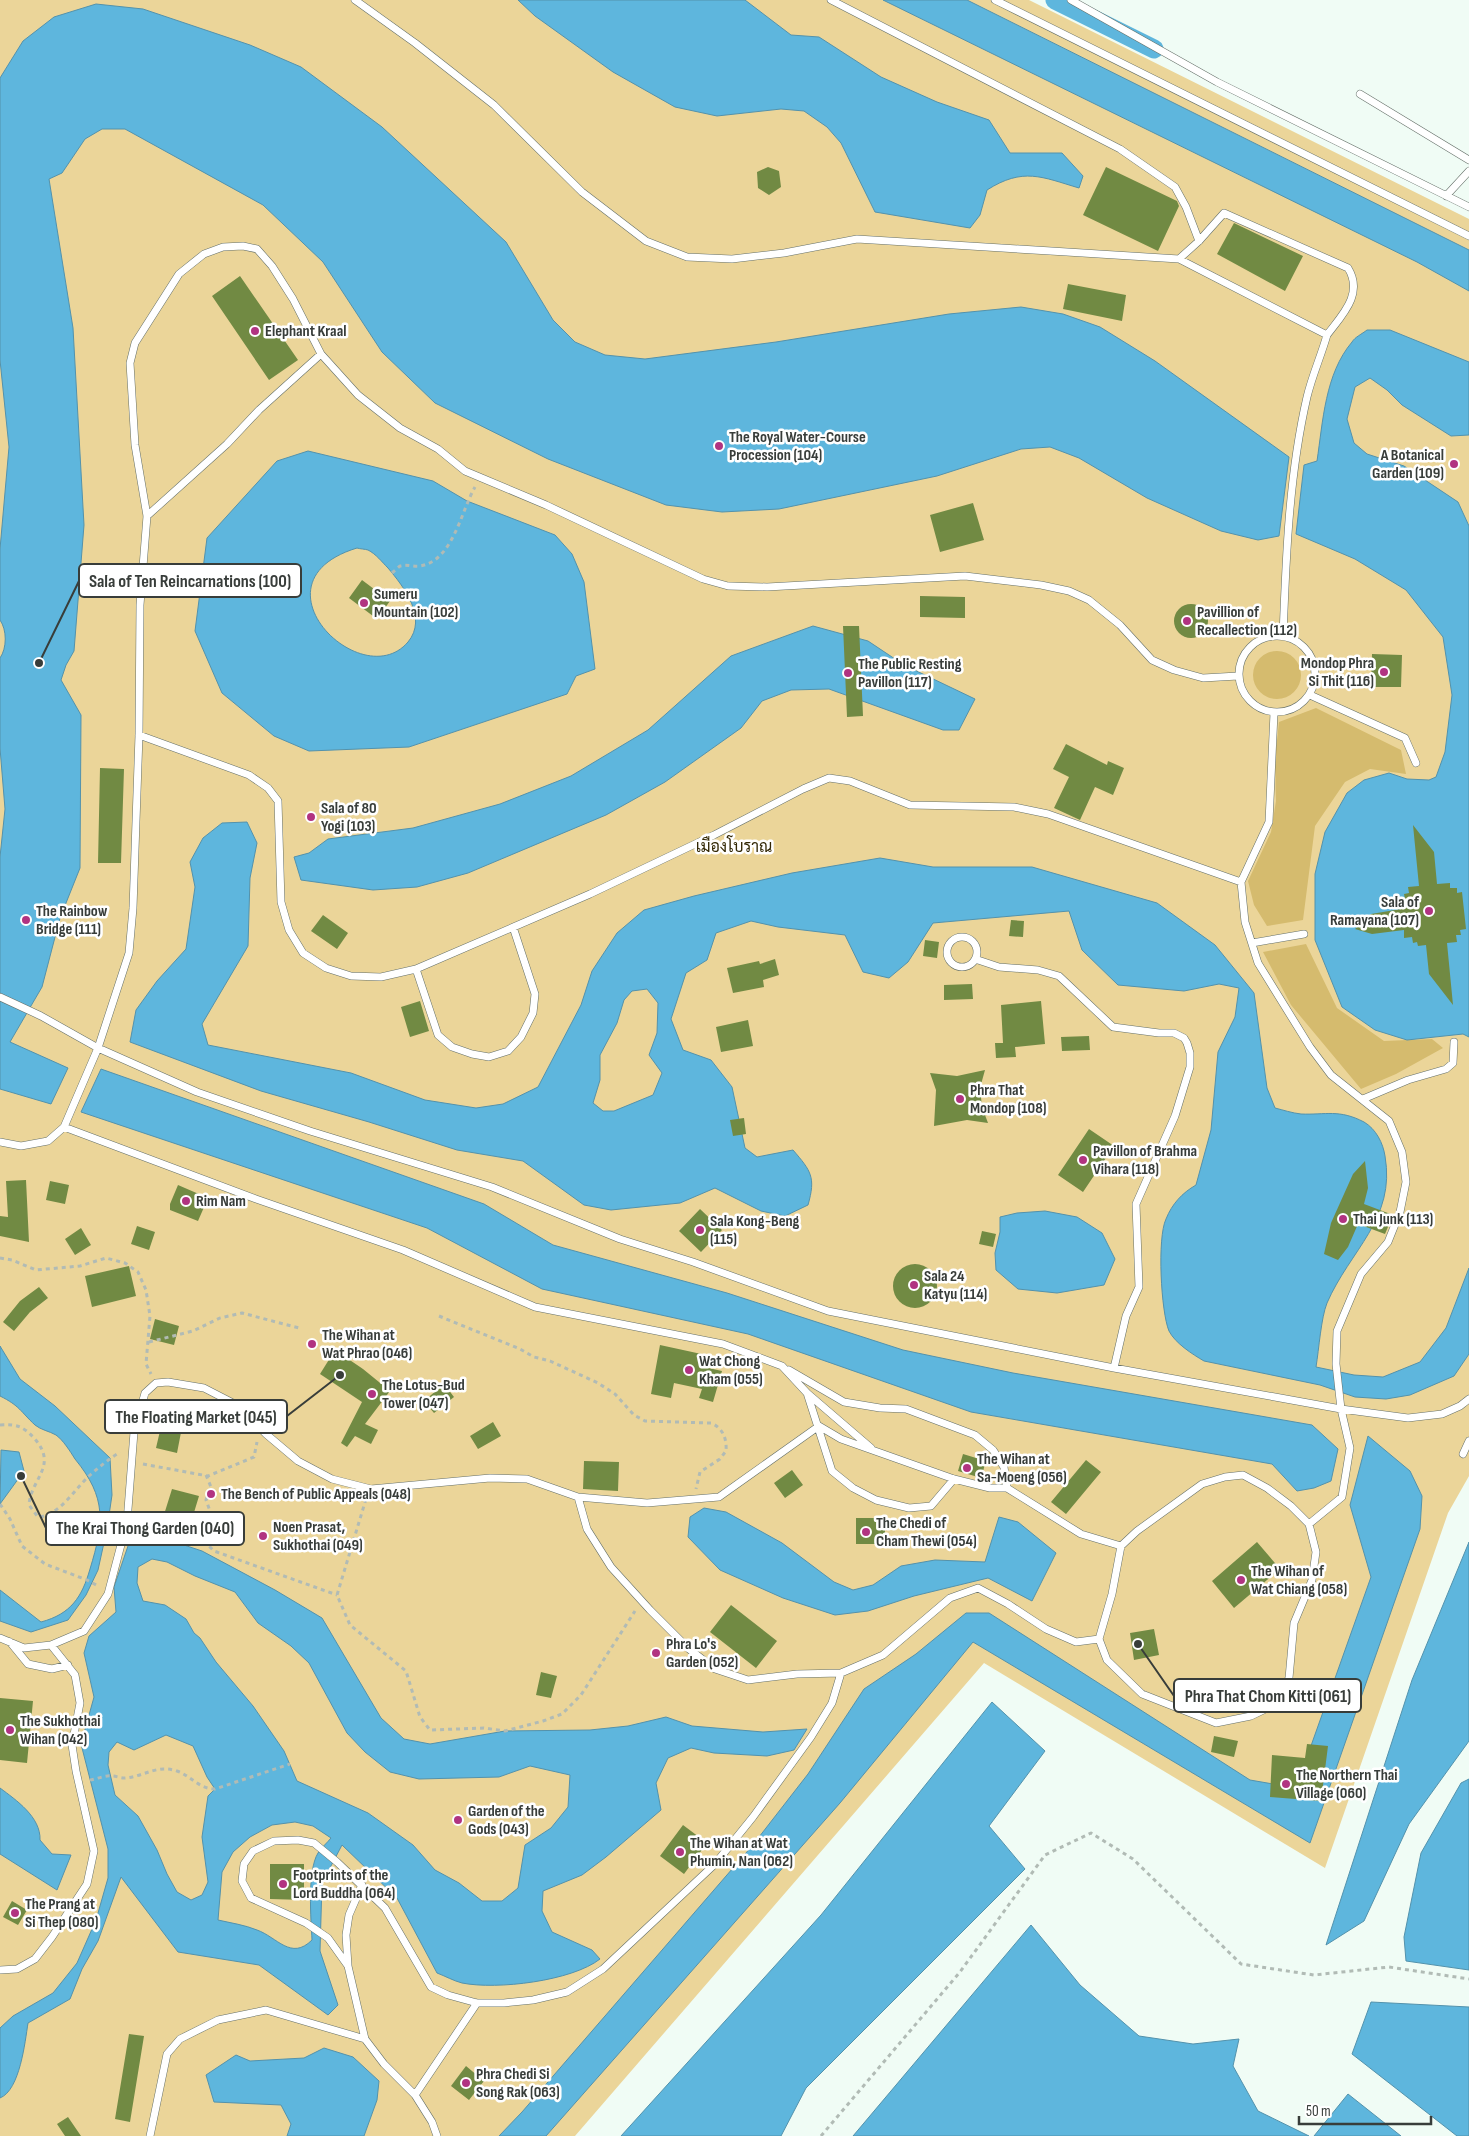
<svg xmlns="http://www.w3.org/2000/svg" width="1469" height="2136" viewBox="0 0 1469 2136" font-family="'Sofia Sans Condensed',Sarabun,sans-serif">
<style>
.green{fill:#ebd599}
.forest{fill:#d5bb6e}
.water{fill:#5eb6dd;stroke:#5392ac;fill-rule:evenodd}
.lines{fill:none;stroke-linecap:round;stroke-linejoin:round}
.canal{stroke:#5eb6dd;stroke-width:19}
.building{fill:#718a43}
.lane-casing{stroke:#657069;stroke-width:8}
.path{stroke:#b1bbb5;stroke-width:3;stroke-dasharray:4 4;stroke-linecap:butt}
.lane{stroke:#fff;stroke-width:7}
.poi-dot{fill:#b13381;stroke:#fff;stroke-width:2}
.labels{text-anchor:middle;dominant-baseline:central;stroke-width:5;stroke-linejoin:round;paint-order:stroke}
.poi-label{font-size:16px;font-weight:bold;fill:#383d3a;stroke:#fff;text-anchor:start}
.park-label{font-size:16px;fill:#332805;stroke:#fff}
.leader{fill:none;stroke:#383d3a;stroke-width:2}
.callout-dot{fill:#383d3a;stroke:#fff;stroke-width:2}
.callout{fill:#fff;stroke:#383d3a;stroke-width:2}
.callout-label{font-size:18px;text-anchor:middle;font-weight:bold;fill:#383d3a}
</style>
<rect width="100%" height="100%" fill="#f0fcf5"/>
<!-- green -->
<path class="green" d="M0,0h1029l440,219v1257l-21,37 -123,355 -341,-205 -409,473h-575z"/>
<!-- forest -->
<path class="forest" d="M1253 675a24 24 0 1 1 48 0a24 24 0 1 1-48 0Z
M1316,708l85,42 5,24 -36,-5 -25,13 -30,44 -12,94 -36,6 -13,-21 -6,-24 23,-49 5,-31 -1,-42 4,-37z
M1306,944l31,64 47,33 48,-2 11,9 -47,26 -35,15 -70,-84 -28,-53z"/>
<!-- water -->
<path class="water" d="M518,0h227l46,35 28,2 62,40 56,25 52,18 21,33h52l21,23 -4,12c-37,-11 -56,-21 -92,2l-7,25 -10,13 -95,-16 -34,-69 -14,-16 -23,-16 -23,-2 -64,7 -42,-9 -62,-35 -78,-56z
M883,0h84l502,250v41l-52,-29z
M96,4l47,5 107,36 51,22 81,60 124,115 47,78 22,22 30,13 40,4 131,-17 173,-28 72,-7 42,7 37,13 55,34 134,96 -10,79 -21,4 -37,-9 -74,-33 -68,-40 -29,-11 -29,2 -84,27 -158,33 -57,3 -56,-7 -118,-46 -113,-56 -53,-51 -59,-90 -60,-57 -138,-76h-23l-17,10 -23,34 -13,6 24,149 11,197 -10,126 -8,14 -5,15 20,35 -1,153 -20,50 -18,69 -32,55 58,26 -17,36 -51,-15v-232l5,-48 -5,-61v-90c7,-10 7,-28 0,-38v-71l9,-102 -9,-87v-282l23,-37 31,-24z
M1367,330h23l79,32v73l-18,1 -49,-31 -15,-15 -17,-12 -15,9 -8,32 7,24 13,11 37,12 54,36 11,24v511l-6,-3 -56,6 -32,-10 -33,-23 -27,-67v-66l10,-42 22,-39 17,-13 25,-7 18,6 22,1 7,-3 9,-25 7,-57 -9,-58 -37,-47 -51,-31 -59,-25 8,-69 13,-4c6,-40 8,-87 35,-119 3,-5 10,-8 15,-12z
M308,451l125,30 34,20 88,34 17,19 12,28 11,87 -19,7 -9,18 -158,53 -100,4 -35,-15 -52,-43 -27,-62 12,-93 70,-77zM357,548c3,1 8,1 11,2 8,4 14,12 20,18 16,19 40,50 20,74 -46,54 -162,-60 -51,-94z
M813,626l55,15 36,24 71,34 -16,31h-16l-114,-41 -38,1 -29,11 -21,27 -76,54 -59,33 -138,58 -51,14 -44,3 -72,-10 -7,-23 15,-4 19,-14 85,-11 87,-24 71,-28 77,-46 83,-74z
M247,822l10,21 -7,35 -2,68 -46,78 6,21 143,28 74,27 51,8 27,-4 35,-17 43,-82 11,-34 25,-38 27,-23 50,-14 98,-23 88,-15 53,9h99l125,36 58,42 39,48 13,95 8,20c8,2 17,5 26,6 25,1 38,-5 63,8 12,7 19,21 21,34 11,63 -35,94 -58,147 -6,15 -8,46 -11,64l38,8 29,2 37,-15 26,-34 23,-60v86l-15,22 -44,19 -24,4 -31,-2 -35,-12 -116,-24c-12,-7 -29,-18 -35,-30 -8,-19 -12,-93 -3,-112 6,-15 16,-26 30,-34l15,-55 7,-78 17,-35 4,-29 -20,-4 -35,7 -66,-6 -36,-35 -13,-39 -136,12 -25,39 -19,16 -26,-6 -18,-37 -67,-8 -27,-6 -35,12 -9,27 -21,13 -15,46 12,31 28,10 21,27 13,61 12,9 36,-7c18,21 23,27 15,55l-23,11 -24,-5 -46,-23 -35,15 -69,7 -27,-5 -61,-44 -66,-11 -88,-28 -108,-31 -131,-49 6,-32 21,-29 29,-32 9,-62 -5,-25 13,-24 19,-15zM647,989l11,14 -1,30 -8,22 13,18 -9,22 -39,16h-11l-10,-8 7,-23v-25l17,-32 7,-23 8,-9z
M101,1069l383,135 69,41 174,48 176,57 110,23 299,52 26,24 -7,32 -17,7 -17,3 -25,-27 -301,-52 -223,-78 -206,-45 -115,-61 -346,-116z
M1045,1211l32,6 25,16 13,26 -11,26 -47,8 -39,-4 -22,-19 -1,-17 5,-21v-15l17,-4z
M0,1346l20,33 35,27 55,52 2,37 -5,34 -9,41 -12,25 -18,25 -37,12 -31,-11v-31l41,32c30,-8 41,-25 49,-53 14,-46 17,-71 -15,-110 -5,-8 -12,-19 -19,-24 -7,-4 -15,-5 -21,-10 -15,-14 -15,-19 -35,-29z
M1368,1436l42,35 12,25 -2,33 -110,314 -337,-201 -133,161 -294,333h-47l23,-24 230,-266 56,-72 56,-85 52,-35 50,-41h23l261,167 46,8 75,-211 -21,-72z
M1,1450l18,2 5,19 -24,33z
M704,1508l22,4 56,31 52,39 19,8 20,-5 28,-19 34,-6 50,2 14,-45 19,5 38,31 -24,48 -44,-23 -74,18 -46,15 -33,4 -52,-17 -63,-28 -32,-33 2,-20z
M148,1533l54,18 73,39 47,28 59,100 23,21 26,5 75,-13 85,-1 38,-4 38,-9 26,9 71,6 44,-3 -13,21 -27,6 -53,-3 -23,-5 -23,10 -12,25 5,27 -55,47 -24,18 -39,16 -1,20 10,21 40,18 8,9c-28,22 -103,31 -138,24 -8,-2 -17,-7 -25,-10l-40,-75 -55,-53 -20,38 -2,68 18,54 -10,10 -69,-50 -81,-13 -57,-75 -23,64 -16,28 -12,30 -42,24c-3,19 -8,67 -28,75v-70l13,-12 40,-23 24,-30 19,-43 12,-42v-29l-27,-105 13,-47 -10,-44 5,-17 27,-24 -2,-25 15,-44zM152,1559l15,3 28,14 40,16 23,31 33,23 18,17 38,70 18,19 25,20 29,7 80,-2 31,-11 40,9 -2,32 -17,21 -26,17 -7,43 -16,13h-20l-23,-18 -24,-13 -22,-25 -45,-32 -71,-32 -13,-30 -31,-45 -37,-44 -16,-24 -6,-5 -8,-14 -21,-14 -22,-4 -6,-18 1,-16zM166,1735l27,11 14,31 8,12 -7,7 -6,41 6,45 -6,13 -11,5 -14,-8 -10,-18 -10,-24 -19,-34 -23,-21 -7,-30 1,-13 8,-10 17,8zM295,1822l18,4 18,12c-4,5 -10,10 -13,15 -11,18 -7,66 -6,87 -21,21 -35,-3 -55,-10 -12,-5 -26,-7 -39,-10l4,-48 11,-20 17,-15 22,-12z
M1469,1542v199l-60,83 -45,97 -38,24 86,-265z
M992,1702l53,49 -56,75 36,43 -219,219 -25,48h-160l200,-221z
M1469,1779v191l-63,-9 -2,-24 17,-84 40,-70z
M0,1788c16,12 41,29 40,52l12,14 19,1 -14,35 -57,-36z
M1031,1925l49,60 59,51 54,8 46,-5 -6,27 25,45 51,25h-456z
M1371,2002l98,5v129h-12l-105,-82z
M324,2048l29,9 26,24 -2,19 -13,36h-77l4,-12 -10,-19 -67,-3 -8,-27 30,-20 14,6 54,-3z
M1348,2094l53,42h-87z"/>
<g class="lines">
<!-- canal -->
<path class="canal" d="M1055,0l99,49"/>
</g>
<!-- building -->
<path class="building" d="M768,167l11,4 2,16 -12,8 -11,-7 -1,-16z
M1106,167l71,34 2,5 -21,45 -75,-36z
M1234,223l69,33 -18,35 -68,-37z
M240,276l58,84 -29,20 -57,-84z
M1068,284l58,11 -4,26 -59,-12z
M973,503l11,37 -44,12 -10,-37z
M362,580l28,21 -13,18 -28,-21z
M920,596l45,1v21l-45,-1z
M1174 621a17 17 0 1 1 34 0a17 17 0 1 1-34 0Z
M843,626h16l4,90 -16,1z
M1372,654l30,1 -1,32h-30z
M1066,744l41,21 1,-4 16,7 -11,27 -18,-8 -15,33 -26,-12 15,-31 -16,-8z
M100,768l24,1 -3,94h-23z
M1413,825l21,27 3,32 13,-1v5h7v5l5,-1 4,37 -6,1 1,5h-5l1,7 -10,1 6,62 -24,-31 -3,-29 -8,1 -1,-4 -4,1 -1,-6 -8,1v-8l-32,4 -17,-5 16,-15 30,-5 -1,-10h5l-1,-5 5,-1 -1,-6 11,-1z
M323,915l25,18 -11,16 -26,-18z
M1011,920l13,1 -1,16 -14,-1z
M925,940l14,2 -2,16 -14,-2z
M775,959l4,16 -16,5 1,7 -31,6 -6,-25 32,-7 1,3z
M972,984l1,15 -29,1v-15z
M420,1001l9,30 -19,6 -9,-30z
M1041,1001l4,43 -30,3 1,10 -20,1 -1,-15h8l-2,-38z
M748,1020l5,26 -32,6 -5,-25z
M1089,1036l1,14 -28,1 -1,-14z
M985,1070l-5,18 2,19 6,16 -21,-3 -33,6 2,-36 -6,-17 27,3z
M744,1118l2,16 -13,2 -3,-16z
M1089,1129l25,17 -31,46 -25,-17z
M1365,1161l3,27 -4,16 29,11 -8,19 -27,-10 -10,23 -10,13 -14,-6 7,-31 22,-49z
M26,1180l3,62 -29,-6v-20l8,1 -2,-36z
M50,1181l19,4 -4,19 -19,-4z
M178,1185l30,13 -10,23 -28,-11v-6z
M700,1209l22,21 -21,22 -22,-21z
M137,1226l18,6 -6,18 -18,-6z
M81,1228l10,17 -16,10 -10,-16z
M982,1231l14,3 -3,13 -14,-3z
M893 1286a22 22 0 1 1 44 0a22 22 0 1 1-44 0Z
M129,1266l7,30 -44,11 -7,-31z
M39,1287l9,11 -18,14 -16,19 -11,-9 17,-21z
M155,1319l24,7 -5,19 -24,-6z
M660,1345l46,10 -2,12 18,4 -9,31 -14,-4 3,-9 -28,-6 -3,15 -20,-4z
M335,1350l28,19 27,22 -25,33 13,6 -7,14 -16,-8 -8,11 -6,-4 21,-41 -42,-28z
M444,1384l10,13 -20,16 -10,-12z
M163,1418l20,4 -6,31 -21,-5z
M493,1422l8,14 -23,13 -8,-13z
M963,1454l23,7 -5,17 -23,-7z
M1086,1460l15,12 -35,42 -15,-12z
M584,1461l35,1 -1,29 -35,-2z
M792,1470l11,15 -18,13 -11,-15z
M172,1489l27,7 -10,33 -27,-8z
M856,1518h29v26h-29z
M1257,1542l23,27 -46,39 -22,-27z
M731,1605l46,36 -21,27 -46,-36z
M1154,1629l5,26 -25,5 -4,-27z
M541,1672l16,4 -6,22 -15,-3z
M0,1698l33,3 -6,62 -27,-3z
M1214,1736l24,5 -4,16 -23,-5z
M1307,1744l21,2 -7,55 -51,-4 2,-42 33,3z
M683,1825l24,18 -23,31 -24,-18z
M270,1864h34v36l-34,-1z
M12,1901l15,9 -9,15 -15,-8z
M129,2034l15,2 -14,86 -15,-3z
M466,2066l18,15 -15,19 -18,-14z
M68,2117l13,19h-16l-8,-12z"/>
<g class="lines">
<!-- lane casing -->
<g class="lane-casing">
<path id="lane" d="M355,0l60,43 79,62 88,87 64,49 41,16 45,2 52,-6 73,-14 322,20 148,76c-6,21 -15,41 -20,62 -18,78 -21,159 -24,239
M831,0l289,149 55,38 11,20 13,34
M995,0l474,236
M1071,0l146,82 252,125
M1360,94l109,66
M1446,196l23,-25
M1179,259l20,-18 25,-28 124,55c16,26 -6,47 -21,67
M147,516l80,-72 32,-34 62,-56
M1239 674a38 38 0 1 1 76 0a38 38 0 1 1-76 0Z
M1310,695l95,43 11,25
M1274,713l-5,109 -28,60 4,40 13,41 52,84 21,28 58,46 13,31 4,30 -6,30 -12,30 -27,32 -24,57 -1,33 5,45 9,39 -8,49 -33,27
M139,735l110,40 19,13 10,13 3,101 8,28 14,23 23,15 25,8 30,1 35,-8 174,-75 124,-59 89,-46 26,-11 21,3 60,24 104,2 34,7 193,68
M947 952a15 15 0 1 1 30 0a15 15 0 1 1-30 0Z
M1252,943l52,-9
M975,959l24,8 39,3 21,6 54,51 46,6h15l10,5 3,5 3,10v14l-15,49 -39,88 3,83 -13,29 -12,52
M416,969l22,66 14,12 20,7 17,3 19,-6 13,-14 12,-24 2,-19 -22,-67
M0,997l41,19 57,32 99,44 113,39 182,56 128,52 73,23 135,49 286,57 227,41 67,9 34,-4 18,-8 9,-7
M1363,1099l45,-19 38,-11 7,-6 1,-21
M64,1127l34,-79 31,-95 4,-45 6,-173 1,-130 7,-89 -12,-71 -5,-82 5,-20 44,-69 25,-20 19,-7 20,-1 14,3 15,17 21,33 28,55 37,41 42,33 38,21 27,22 81,34 157,74 25,7 39,1 198,-11 76,9 28,6 20,9 31,25 32,35 22,10 29,8 35,-2
M0,1142l21,4 27,-5 16,-14 192,72 147,51 132,57 188,37 59,22 25,27 25,78 21,17 23,12 33,8 22,-2 23,-27
M789,1370l55,32 36,6 26,1 69,26 18,15 11,17 3,21
M807,1393l64,55
M819,1426l22,13 113,40 36,9h17l74,46 40,12 16,-15 65,-47 23,-7 18,-2 24,13 24,18 18,18 7,28 -4,28 -18,43 -5,55 -13,26 -25,12 -35,7 -74,-29 -35,-34 -8,-21
M1463,1454l6,-13
M578,1497l9,32 24,38 39,43 39,39 26,20 33,11 49,-6 44,-1 42,-18 67,-57 28,-10 30,16 38,25 30,13 23,-3 13,-45 9,-48
M0,1638l24,10 27,-3 33,-14 24,-37 19,-72 7,-90 11,-39 11,-10 12,-1 36,6 33,17 29,29 32,27 34,18 39,10 119,-11 37,1 51,18 69,6 72,-6 100,-71
M10,1642l18,22 24,5 16,-4
M362,1885l-13,30 -3,20 2,31 17,73 19,25 31,31 17,27 5,14
M348,1966l-20,-28 -22,-15 -55,-25 -9,-17 2,-17 9,-13 21,-10 24,-1 16,3 23,19 48,46 46,79 17,8 29,8h27l29,-3 34,-8 36,-23 112,-105 38,-47 58,-80 21,-34 9,-30
M0,1970l17,-1 18,-10 17,-22 35,-53 7,-33 -18,-80 -4,-26 8,-42 -5,-28 -24,-30
M415,2095l62,-92
M150,2136l17,-82 13,-15 38,-19 48,-10 99,29"/>
</g>
<!-- path -->
<path class="path" d="M392,573l8,-7c7,-2 13,1 20,0 33,-5 41,-55 55,-79
M0,1258l12,2 24,10 44,-4 26,-8 19,5 13,9 8,18 4,26 -4,48 5,10
M439,1316l81,33 14,8 16,4 48,22 17,11 19,21 11,6 66,2c12,5 16,16 15,28l-6,8 -20,13 -4,17
M149,1342l44,-11 27,-13 22,-5 57,15
M0,1425c16,-1 23,1 34,13 25,28 -3,40 -5,67l9,12c21,-1 37,-28 51,-41 10,-9 20,-17 31,-24
M143,1464l65,12 46,-19 3,-15
M206,1475l5,12 -5,13 4,11 -2,18 -7,9 13,13 123,44
M366,1499l-29,96 13,30 56,46 14,46 10,13 54,-2 21,3 38,-10 19,-7 19,-19 54,-84
M0,1504l10,15 12,27 23,18 42,16 11,6
M137,1529l64,9
M90,1780c7,-1 15,-5 22,-4 4,0 8,2 12,2 20,-1 32,-14 53,-7 14,5 22,18 38,18l75,-25
M821,2136l139,-164 85,-117 46,-22 42,26 108,105 73,11 75,-8 80,12"/>
<!-- lane -->
<use href="#lane" class="lane"/>
</g>
<!-- markers -->
<g class="poi-dot">
<circle cx="255" cy="331" r="5"/>
<circle cx="719" cy="446" r="5"/>
<circle cx="1454" cy="464" r="5"/>
<circle cx="364" cy="603" r="5"/>
<circle cx="1187" cy="621" r="5"/>
<circle cx="1384" cy="672" r="5"/>
<circle cx="848" cy="673" r="5"/>
<circle cx="311" cy="817" r="5"/>
<circle cx="1429" cy="911" r="5"/>
<circle cx="26" cy="920" r="5"/>
<circle cx="960" cy="1099" r="5"/>
<circle cx="1083" cy="1160" r="5"/>
<circle cx="186" cy="1201" r="5"/>
<circle cx="1343" cy="1219" r="5"/>
<circle cx="700" cy="1230" r="5"/>
<circle cx="914" cy="1285" r="5"/>
<circle cx="312" cy="1344" r="5"/>
<circle cx="689" cy="1370" r="5"/>
<circle cx="372" cy="1394" r="5"/>
<circle cx="967" cy="1468" r="5"/>
<circle cx="211" cy="1494" r="5"/>
<circle cx="866" cy="1532" r="5"/>
<circle cx="263" cy="1536" r="5"/>
<circle cx="1241" cy="1580" r="5"/>
<circle cx="656" cy="1653" r="5"/>
<circle cx="10" cy="1730" r="5"/>
<circle cx="1286" cy="1784" r="5"/>
<circle cx="458" cy="1820" r="5"/>
<circle cx="680" cy="1852" r="5"/>
<circle cx="283" cy="1884" r="5"/>
<circle cx="15" cy="1913" r="5"/>
<circle cx="466" cy="2083" r="5"/>
</g>
<g class="labels">
<!-- poi labels -->
<g class="poi-label">
<text x="265" y="331">Elephant Kraal</text>
<text x="729" y="437">The Royal Water-Course<tspan x="729" dy="18">Procession (104)</tspan></text>
<text x="1444" y="455" text-anchor="end">A Botanical<tspan x="1444" dy="18">Garden (109)</tspan></text>
<text x="374" y="594">Sumeru<tspan x="374" dy="18">Mountain (102)</tspan></text>
<text x="1197" y="612">Pavillion of<tspan x="1197" dy="18">Recallection (112)</tspan></text>
<text x="1374" y="663" text-anchor="end">Mondop Phra<tspan x="1374" dy="18">Si Thit (116)</tspan></text>
<text x="858" y="664">The Public Resting<tspan x="858" dy="18">Pavillon (117)</tspan></text>
<text x="321" y="808">Sala of 80<tspan x="321" dy="18">Yogi (103)</tspan></text>
<text x="1419" y="902" text-anchor="end">Sala of<tspan x="1419" dy="18">Ramayana (107)</tspan></text>
<text x="36" y="911">The Rainbow<tspan x="36" dy="18">Bridge (111)</tspan></text>
<text x="970" y="1090">Phra That<tspan x="970" dy="18">Mondop (108)</tspan></text>
<text x="1093" y="1151">Pavillon of Brahma<tspan x="1093" dy="18">Vihara (118)</tspan></text>
<text x="196" y="1201">Rim Nam</text>
<text x="1353" y="1219">Thai Junk (113)</text>
<text x="710" y="1221">Sala Kong-Beng<tspan x="710" dy="18">(115)</tspan></text>
<text x="924" y="1276">Sala 24<tspan x="924" dy="18">Katyu (114)</tspan></text>
<text x="322" y="1335">The Wihan at<tspan x="322" dy="18">Wat Phrao (046)</tspan></text>
<text x="699" y="1361">Wat Chong<tspan x="699" dy="18">Kham (055)</tspan></text>
<text x="382" y="1385">The Lotus-Bud<tspan x="382" dy="18">Tower (047)</tspan></text>
<text x="977" y="1459">The Wihan at<tspan x="977" dy="18">Sa-Moeng (056)</tspan></text>
<text x="221" y="1494">The Bench of Public Appeals (048)</text>
<text x="876" y="1523">The Chedi of<tspan x="876" dy="18">Cham Thewi (054)</tspan></text>
<text x="273" y="1527">Noen Prasat,<tspan x="273" dy="18">Sukhothai (049)</tspan></text>
<text x="1251" y="1571">The Wihan of<tspan x="1251" dy="18">Wat Chiang (058)</tspan></text>
<text x="666" y="1644">Phra Lo's<tspan x="666" dy="18">Garden (052)</tspan></text>
<text x="20" y="1721">The Sukhothai<tspan x="20" dy="18">Wihan (042)</tspan></text>
<text x="1296" y="1775">The Northern Thai<tspan x="1296" dy="18">Village (060)</tspan></text>
<text x="468" y="1811">Garden of the<tspan x="468" dy="18">Gods (043)</tspan></text>
<text x="690" y="1843">The Wihan at Wat<tspan x="690" dy="18">Phumin, Nan (062)</tspan></text>
<text x="293" y="1875">Footprints of the<tspan x="293" dy="18">Lord Buddha (064)</tspan></text>
<text x="25" y="1904">The Prang at<tspan x="25" dy="18">Si Thep (080)</tspan></text>
<text x="476" y="2074">Phra Chedi Si<tspan x="476" dy="18">Song Rak (063)</tspan></text>
</g>
<!-- park labels -->
<g class="park-label">
<text x="734" y="847">เมืองโบราณ</text>
</g>
</g>
<!-- callouts -->
<path class="leader" d="M39 663L79 581M340 1375L287 1416M21 1476L46 1528M1138 1644L1174 1696"/>
<g class="callout-dot">
<circle cx="39" cy="663" r="5"/>
<circle cx="340" cy="1375" r="5"/>
<circle cx="21" cy="1476" r="5"/>
<circle cx="1138" cy="1644" r="5"/>
</g>
<g class="callout">
<rect x="79" y="564" width="222" height="33" rx="5"/>
<rect x="105" y="1400" width="182" height="33" rx="5"/>
<rect x="46" y="1512" width="198" height="33" rx="5"/>
<rect x="1174" y="1679" width="187" height="33" rx="5"/>
</g>
<g class="callout-label">
<text x="190" y="587">Sala of Ten Reincarnations (100)</text>
<text x="196" y="1423">The Floating Market (045)</text>
<text x="145" y="1534">The Krai Thong Garden (040)</text>
<text x="1268" y="1702">Phra That Chom Kitti (061)</text>
</g>
<!-- scale -->
<path d="M1299 2116v8h132v-8" fill="none" stroke="#383d3a" stroke-width="2.5"/>
<text x="1306" y="2116" font-size="15" fill="#383d3a" stroke="#ffffff" stroke-width="4" paint-order="stroke">50 m</text>
</svg>
